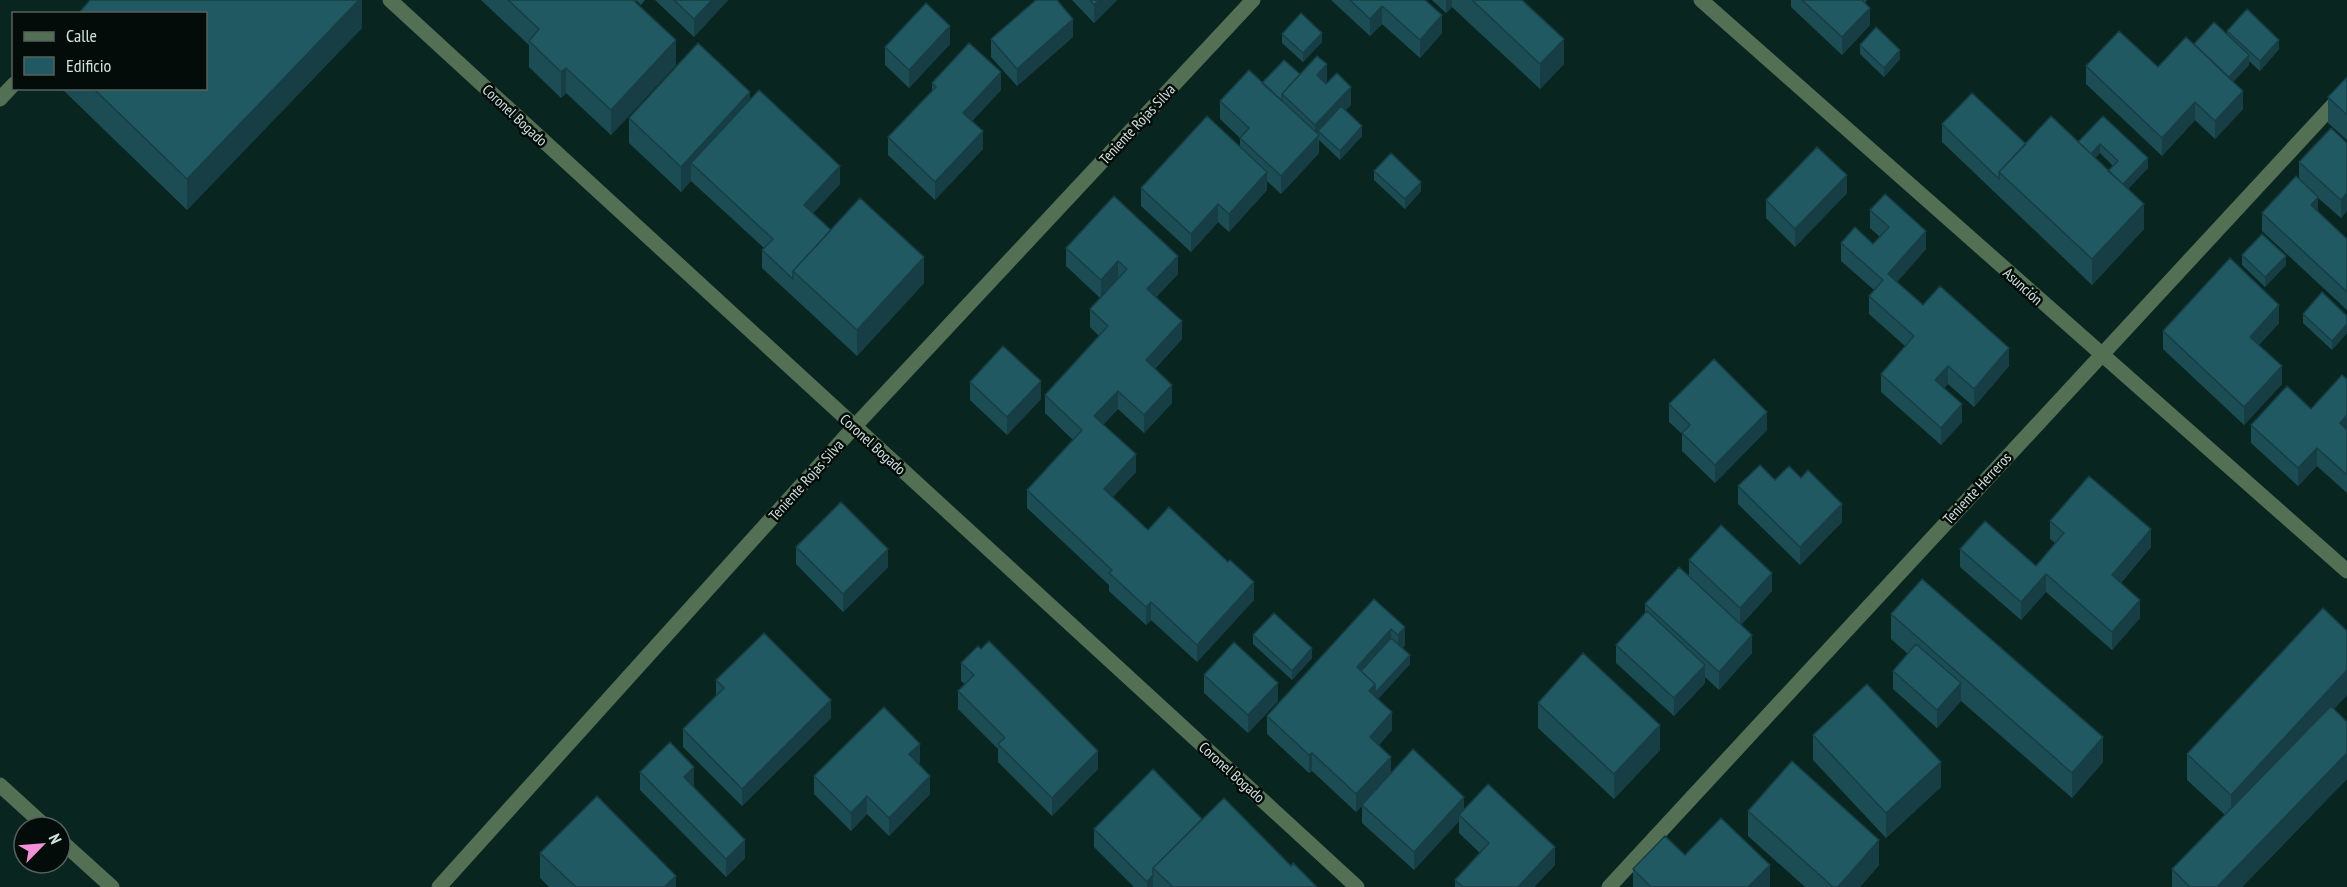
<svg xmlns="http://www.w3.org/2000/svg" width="2347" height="887" viewBox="0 0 2347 887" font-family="'PT Sans Narrow',sans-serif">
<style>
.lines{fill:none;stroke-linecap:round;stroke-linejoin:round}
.minor{stroke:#547054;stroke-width:15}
.wall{fill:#1c4d54;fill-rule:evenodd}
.shaded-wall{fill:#173e45}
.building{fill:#215962;stroke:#173e45;stroke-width:1.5}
.labels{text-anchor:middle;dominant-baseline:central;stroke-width:5;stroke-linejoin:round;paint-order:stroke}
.street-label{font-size:15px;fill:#d1e1dd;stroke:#030c09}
</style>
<rect width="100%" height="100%" fill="#092520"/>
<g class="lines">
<!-- minor -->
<path class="minor" d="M390,0l967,887
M1701,0l646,571
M0,99l14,-15
M0,785l46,42
M60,840l52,47
M439,887l415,-460 399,-427
M1609,887l738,-797"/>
</g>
<!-- wall -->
<path class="wall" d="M362,0v28l-175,182 -126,-122h145z
M481,0h155v3l40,62 -65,70 -45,-42 -5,5 -32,-31v-22z
M636,0h9l-4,5z
M655,0h73l-34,37z
M1072,0h45l-23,23z
M1331,0h94l17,33 -22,25 -38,-34 -12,12z
M1432,0h90l42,64 -24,25 -88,-82 -6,6z
M1791,0h76l-2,3 5,22 -28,30 -51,-48z
M2227,31l52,18 -19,22 -11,-10v4l-16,17 10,27 -28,30 -20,-19 -33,36 -76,-72v-18l72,1 36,-23 33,-9z
M1282,34l40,8 -19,20 -21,-19z
M1073,37l-56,49 -26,-29v-18z
M950,44l-41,44 -24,-23v-18z
M1860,45l40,14 -16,18 -24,-23z
M1300,74l27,8 -1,2 25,21 -6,5 17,26 -22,24 -21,-20v13l-38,41 -14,-13v9l-38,42 -11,-10 -27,30 -50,-46v-18l99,-41v-9l-20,-19v-18l42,-18z
M2347,77v63l-19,-17v-26z
M932,83l69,7 -29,31 11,28 -48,51 -47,-45v-18l44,-46z
M750,99l90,85 -27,29 18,17 93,53 -67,73 -95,-88v-18l2,-2 -73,-67 -10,11 -52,-49v-25z
M2103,116l45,52 -20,21 16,40 -52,56 -150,-143v-18l84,20 52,-2zM2100,153l13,13 -5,5 -13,-13z
M2347,143v68l-6,7 -23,-20v14l29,27v71l-85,-79v-18l37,-34v-17z
M1374,171l47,20 -16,18 -31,-29z
M1847,193l-52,54 -29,-29v-18z
M1870,210l56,39 -29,33 26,23 86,61 -35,41 -26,-23 -4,4 18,34 -21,23 -60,-53v-18l24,-28 -36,-32v-18l5,-6 -33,-29v-18l32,1 7,-7 -10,-9z
M1066,248l112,26 -22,23 26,42 -27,30 17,34 -28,30 -26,-24 -15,16 33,47 -24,25 36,33 106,70 -57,62 -46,-42 -5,5 -37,-34v-6l-82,-77v-18l46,-50 -28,-27v-18l54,-59 -9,-9v-18l10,-11 -34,-32z
M2242,255l44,10 -21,22 -23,-22z
M2303,314l44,2v17l-15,17 -29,-27z
M2279,323l-20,22 23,39 -38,41 -81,-76v-18z
M2347,379v114l-30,-27 -19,20 -47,-43v-18l60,-16z
M970,382l71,17 -34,36 -37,-35z
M1669,404l98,26 -52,53 -33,-32v-17l-13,-12z
M1775,480l67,42 -42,43 -62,-61v-18z
M2050,521l101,26 -30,36 19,35 -28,32 -66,-58 -25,28 -61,-53v-18l76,17 19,-23 -5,-4z
M796,547l92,20 -45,45 -47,-48z
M1689,560l83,31 -31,34 11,28 -33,37 -14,-13v6l-31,33 -58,-53v-18l29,-31v-10l44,-28z
M1374,599l31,46 -2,3 7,16 -32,35 14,31 -13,15 12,28 73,36 91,56 -21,22h-79v-7l25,-27 -21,-20v-12l-45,49 -52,-47v-17l-6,6 -44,-41 -3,2 -42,-39v-18z
M1891,614l212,148 -31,36 -111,-97 -24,27 -44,-39v-18l15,-17 -17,-15z
M2347,631v64l-13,14 13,13v57l-105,108h-70v-18l53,-54 -38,-35v-26z
M1253,635l59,23 -20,22 -39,-36z
M961,663l137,106 -46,47 -54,-54v-13l-40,-40v-18l7,-7 -4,-3z
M1204,675l74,26 -30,32 -44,-40z
M716,680l115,38 -89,88 -59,-59v-18l33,-33z
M1538,703l122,47 -46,49 -76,-71z
M1813,735l128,52 -55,51 -73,-78z
M920,762l-2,2 12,30 -41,42 -22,-22 -16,17 -37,-37v-18z
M640,772l54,13 -2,1 53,72 -19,19 -86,-87z
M1748,811l131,54 -19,22h-55l-57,-51z
M1202,819l89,47 26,21h-183l-40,-40v-18z
M540,853l136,34h-127l-9,-9z
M1685,855l85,32h-137v-18z"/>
<!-- shaded-wall -->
<path class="shaded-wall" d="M359,0h3v28l-175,182v-31z
M712,0h16l-34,37v-18z
M1099,0h18l-23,23v-18z
M1446,0h6v7l-6,6z
M1382,6v18l-12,12v-17z
M1870,8v17l-28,30v-18z
M1442,15v18l-22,25v-18z
M1073,19v18l-56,49v-17z
M950,26v18l-41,44v-18z
M1322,33v9l-19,20v-9z
M1564,39v25l-24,25v-25z
M676,40v25l-65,70v-25z
M2279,40v9l-19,22v-10z
M1900,50v9l-16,18v-9z
M2249,55v10l-21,22v-9z
M1327,64v18l-10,11v-18z
M566,68v25l-5,5v-26z
M1001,72v18l-38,41v-18z
M1351,87v18l-28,30 -5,-4 1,22 -38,41v-18l34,-37v-14z
M2243,91v18l-28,30v-18z
M750,92v25l-59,46v18l-10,11v-25z
M2195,102v18l-33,36v-18z
M1362,126v10l-22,24v-9z
M983,131v18l-48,51v-18z
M2100,144v9l-17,19v-10z
M2148,158v10l-33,34v-9z
M840,166v18l-36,39v-18z
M1267,172v18l-38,42v-18z
M1847,175v18l-52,54v-18z
M1421,182v9l-16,18v-10z
M2347,193v18l-6,7v-18z
M2318,197v18l-7,-10z
M1218,204v18l-27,30v-18z
M2144,204v25l-52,56v-26z
M1926,231v18l-38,43v-18z
M1178,256v18l-31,33v-18z
M2286,256v9l-21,22v-10z
M924,257v26l-67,73v-26z
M1118,261v18l-17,19v-18z
M2279,305v18l-29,32v-18z
M1182,321v18l-36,39v-18z
M2347,324v9l-15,17v-9z
M2009,348v18l-35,41v-18z
M1948,366v18l-13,14v-18z
M2282,366v18l-38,41v-18z
M1041,381v18l-34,36v-18z
M1172,385v18l-28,30v-18z
M1118,391v18l-24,25v-18z
M1962,404v18l-21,23v-17z
M1767,412v18l-52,53v-18z
M2347,415v18l-7,-10z
M2317,448v18l-19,20v-18z
M1136,454v18l-32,35v-18z
M1842,504v18l-42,43v-18z
M2151,529v18l-39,46v-18z
M888,549v18l-45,45v-18z
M1772,573v18l-32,35v-18z
M2046,574v18l-25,28v-18z
M1254,582v18l-57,62v-17z
M2140,600v18l-28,32v-18z
M1151,602v18l-5,5v-18z
M1405,627v18l-7,8v-18z
M1391,629v18l-30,33 -4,-13z
M1752,635v18l-33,37v-18z
M1312,648v10l-20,22v-9z
M1410,655v9l-41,45v-18l6,-7z
M1705,665v18l-31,33v-18z
M2347,670v25l-116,125v-25z
M1278,683v18l-30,32v-18z
M1961,683v18l-24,27v-18z
M831,700v18l-89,88v-17z
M1392,712v18l-22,25v-18z
M1660,725v25l-46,49v-25z
M2103,737v25l-31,36v-25z
M920,744v18l-11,10v-18z
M1098,751v18l-46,47v-18z
M1312,753v18l-3,2v-18z
M2347,753v26l-105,108h-25z
M1391,757v17l-35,38v-18z
M1941,762v25l-55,51v-25z
M694,767v18l-10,10v-18z
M930,776v18l-41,42v-18z
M867,796v18l-16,17v-18z
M1464,797v18h-5v6l-45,49v-18z
M745,840v18l-19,19v-18z
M1879,840v25l-19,22h-22z
M1555,847v18l-21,22h-16z
M1770,865v22h-22z
M1153,875v12h-6v-5z
M676,876v11h-12z"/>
<!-- building -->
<path class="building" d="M90,0h269l-172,179 -94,-91h113v-74h-128z
M508,0h125l43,40 -65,70 -45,-42 -5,4 -32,-31 10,-12z
M674,0h38l-18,19z
M1036,0h21l16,19 -56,50 -26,-30z
M1090,0h9l-5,5z
M1350,0h75l17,15 -22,25 -38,-34 -12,13z
M1472,0h50l42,39 -24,25z
M1802,0h60l8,8 -28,29z
M926,3l24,23 -41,44 -24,-23z
M2247,9l32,31 -19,21 -33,-30z
M1301,13l21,20 -19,20 -21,-19z
M2214,22l35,33 -20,22 -35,-33z
M1876,27l24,23 -16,18 -24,-23z
M2119,31l39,36 28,-30 57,54 -28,30 -20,-19 -33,36 -76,-72z
M698,43l52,49 -69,75 -52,-49z
M969,43l32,29 -38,41 20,18 -48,51 -47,-45 48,-50 -4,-4z
M1317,56l10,8 -10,11 9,9 11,-11 14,14 -36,38 -33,-31z
M1284,60l16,14 -18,20v7l-20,-18z
M1249,70l70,65 -38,41 -41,-38 9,-10 -29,-27z
M2347,77v38l-19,-18z
M759,90l81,76 -36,39 27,25 -38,41v8l-31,-29 11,-11 -82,-76z
M1972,93l54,51 -27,28v7l-57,-55z
M1341,106l21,20 -22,25 -22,-20z
M1207,116l60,56 -38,42 -11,-10 -27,30 -50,-46z
M2051,116l93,88 -52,55 -93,-87z
M2103,116l45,42 -25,26 -15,-13 10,-10 -18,-17 -9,10 -13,-12z
M2331,128l16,15v50l-6,7 -42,-38z
M1817,147l30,28 -52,54 -29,-29z
M1391,153l30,29 -16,17 -31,-28z
M2296,176l22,21 -7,8 36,34v53l-85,-79z
M1885,194l41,37 -38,43 35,31 17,-19 69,62 -35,41 -26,-23 -13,14 27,24 -21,24 -60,-54 33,-38 -45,-40 14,-16 -42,-37 14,-16 18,17 16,-17 -19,-17z
M1114,196l64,60 -31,33 35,32 -36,39 26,25 -28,30 -26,-24 -24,25 42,38 -32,35 44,41 21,-23 59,55 2,-2 24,22 -57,63 -46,-43 -5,5 -37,-34 3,-3 -85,-80 55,-60 -37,-35 63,-69 -18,-17 37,-40 -9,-8 -17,19 -35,-32z
M860,198l64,59 -67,73 -64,-59z
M2262,234l24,22 -21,21 -23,-22z
M2230,258l49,47 -29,32 32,29 -38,41 -81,-76z
M2322,292l25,24v8l-15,17 -29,-27z
M1003,346l38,35 -34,36 -37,-35z
M1714,359l53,53 -52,53 -33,-32 8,-8 -21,-21z
M2342,375l5,4v36l-7,8 7,7v45l-30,-27 -19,20 -47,-43 36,-39 24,23z
M1760,465l15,15 14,-14 12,12 7,-8 34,34 -42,43 -62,-61z
M2089,476l62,53 -39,46 28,25 -28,32 -66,-58 -25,28 -61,-53 25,-28 51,45 28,-33 -14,-12z
M841,502l47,47 -45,45 -47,-47z
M1721,525l51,48 -32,35 -51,-48z
M1679,567l73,68 -33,37 -74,-68z
M1922,579l181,158 -31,36 -181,-159z
M1374,599l31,28 -7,8 -7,-6 -34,38 18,17 -6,7 23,21 -22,25 21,20 -35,37 -44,-41 -3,2 -42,-39z
M2323,608l24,23v39l-116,125 -44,-41z
M1647,611l58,54 -31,33 -58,-53z
M1274,613l38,35 -20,23 -39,-36z
M764,633l67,67 -89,89 -59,-60 41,-41 -8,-8z
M1391,638l19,17 -35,38v-9l-14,-13z
M989,641l109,110 -46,47 -54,-54 7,-6 -47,-47 16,-16 -13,-12 17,-17 3,3z
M1234,642l44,41 -30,32 -44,-40z
M1916,644l45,39 -24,27 -44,-39z
M1583,653l77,72 -46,49 -76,-71z
M1867,684l74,78 -55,51 -73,-78z
M2331,706l16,16v31l-130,134h-27l-18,-18z
M884,707l36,37 -11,10 21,22 -41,42 -22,-22 -16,17 -37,-37z
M670,742l24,25 -10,10 61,63 -19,19 -86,-87z
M1413,749l51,48 -50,55 -52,-47z
M1792,761l87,79 -41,47h-5l-85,-76z
M1153,769l49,50 -49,49v7l-6,7 -53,-53z
M1488,784l67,63 -37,40h-55l-8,-7 34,-37 -30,-28z
M597,796l79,80 -12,11h-88l-36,-34z
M1224,798l67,68 2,-3 24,24h-144l-20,-19z
M1721,818l49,47 -22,22h-97l-18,-18 32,-33 20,19z"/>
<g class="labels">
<!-- street labels -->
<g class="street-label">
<text transform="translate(515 115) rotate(43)">Coronel Bogado</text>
<text transform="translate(1137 124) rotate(-47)">Teniente Rojas Silva</text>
<text transform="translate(2023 286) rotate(42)">Asunción</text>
<text transform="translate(873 444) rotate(42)">Coronel Bogado</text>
<text transform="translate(806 480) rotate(-48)">Teniente Rojas Silva</text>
<text transform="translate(1977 488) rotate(-47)">Teniente Herreros</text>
<text transform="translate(1232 772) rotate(42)">Coronel Bogado</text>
</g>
</g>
<!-- legend -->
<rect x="12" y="12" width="195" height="78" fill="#030c09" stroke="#55615e" stroke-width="1.5"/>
<rect x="24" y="32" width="30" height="9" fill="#547054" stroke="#55615e" stroke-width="1.5"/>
<text x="66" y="42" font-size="18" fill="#d1e1dd">Calle</text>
<rect x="24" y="57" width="30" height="18" fill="#215962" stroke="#55615e" stroke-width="1.5"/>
<text x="66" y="72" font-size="18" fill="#d1e1dd">Edificio</text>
<!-- north arrow -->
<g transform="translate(42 845) rotate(65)"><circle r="28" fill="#030c09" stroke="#55615e" stroke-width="1.5"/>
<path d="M0-4.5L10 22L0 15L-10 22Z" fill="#f391d6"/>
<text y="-9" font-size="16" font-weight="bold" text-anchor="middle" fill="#d1e1dd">N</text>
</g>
</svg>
